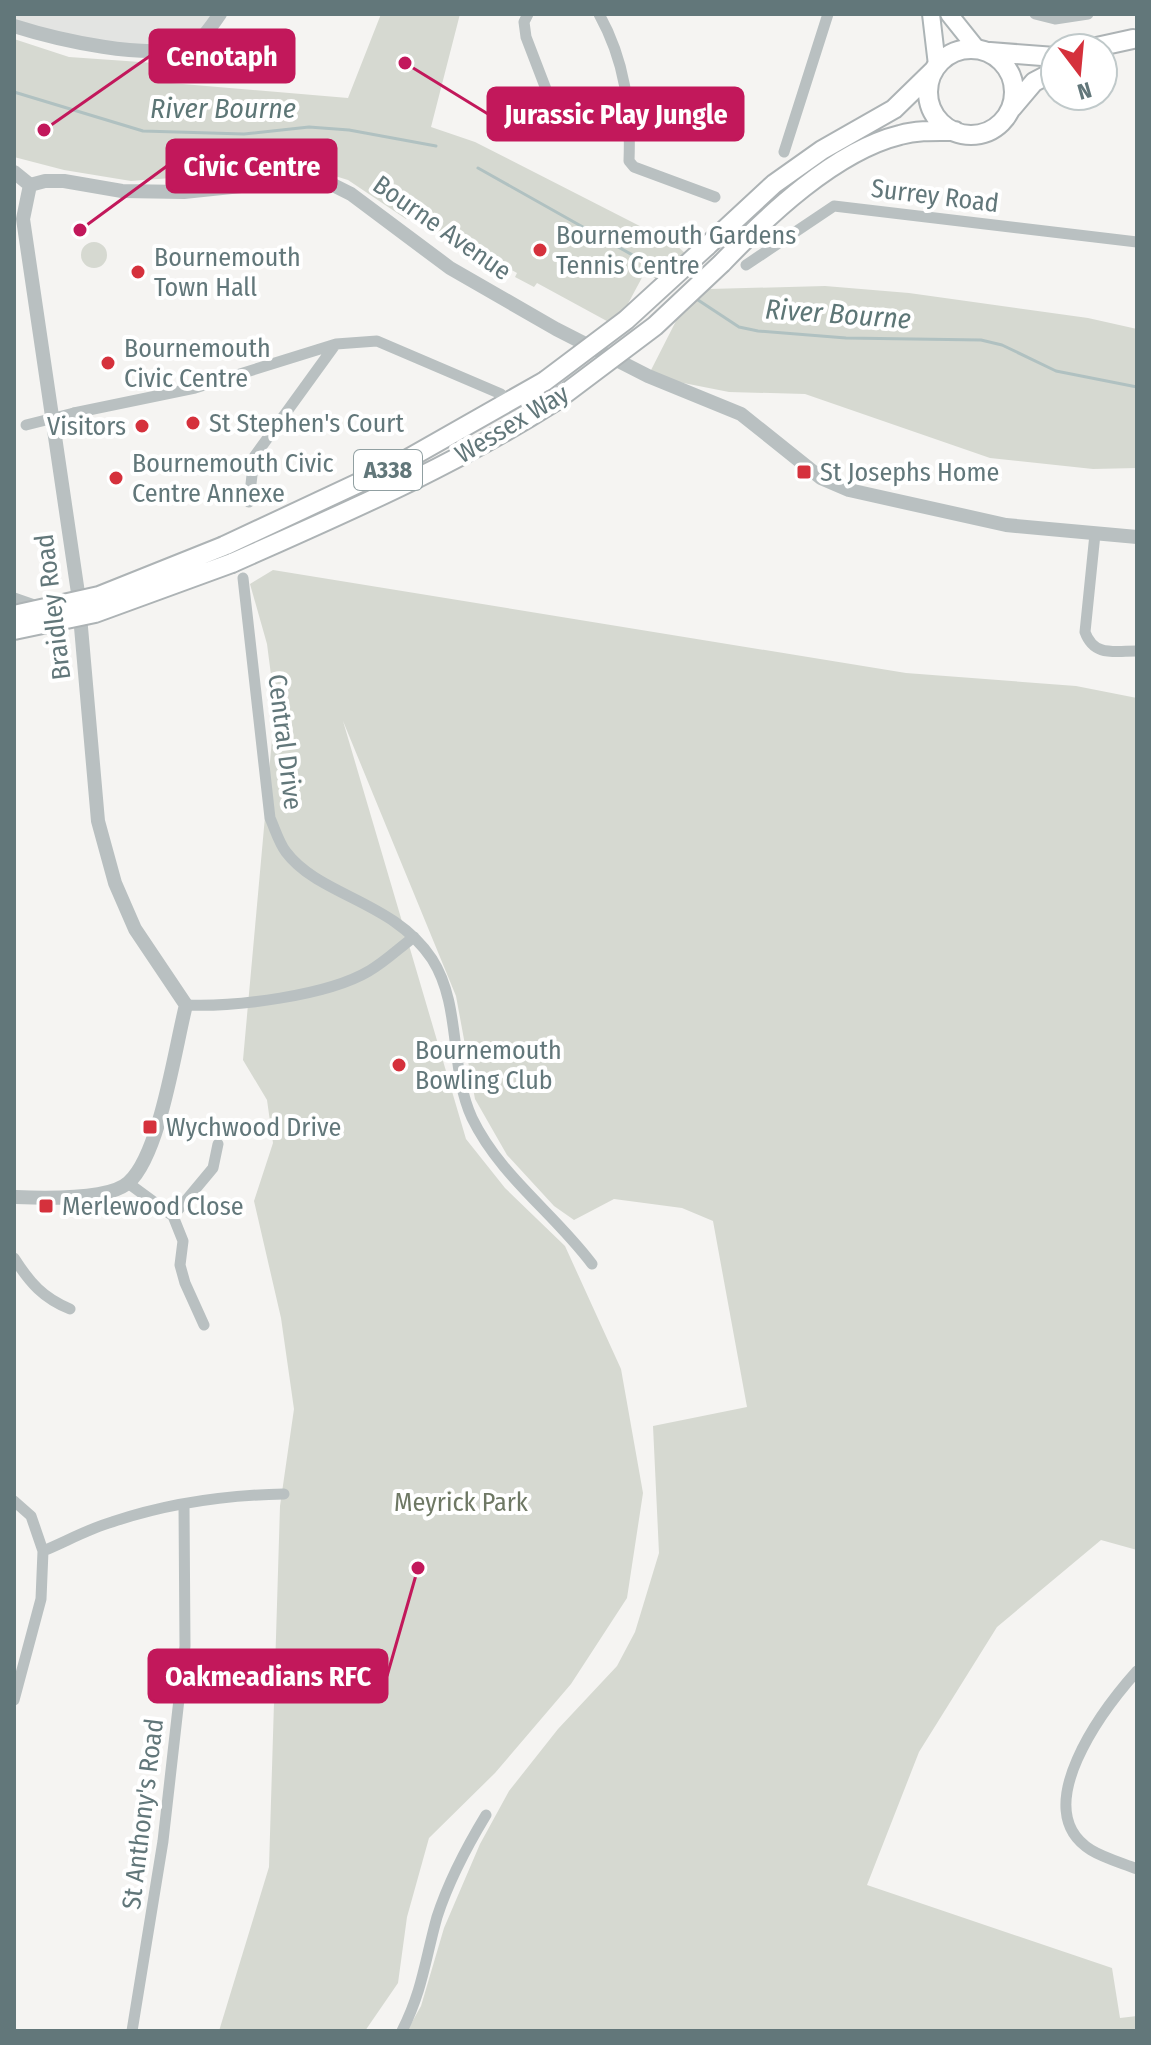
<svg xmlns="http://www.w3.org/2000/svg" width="1151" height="2045" viewBox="0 0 1151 2045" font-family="'Fira Sans Condensed',sans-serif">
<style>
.built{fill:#e3e4e2}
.green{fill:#d6d9d1}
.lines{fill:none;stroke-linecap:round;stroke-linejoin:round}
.stream{stroke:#b0c1c1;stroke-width:3}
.secondary-casing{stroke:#acb4b6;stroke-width:20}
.trunk-casing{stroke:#adb3b5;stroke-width:22}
.minor{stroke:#b9c0c1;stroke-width:11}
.tertiary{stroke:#b9c0c1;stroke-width:14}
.secondary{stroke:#fff;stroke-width:16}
.trunk{stroke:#fff;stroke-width:18}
.trunk-bridge-casing{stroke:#adb3b5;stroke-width:22;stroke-linecap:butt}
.minor-bridge{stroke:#b9c0c1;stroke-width:11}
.trunk-bridge{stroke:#fff;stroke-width:18}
.poi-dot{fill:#d5313c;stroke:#fff;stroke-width:3}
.labels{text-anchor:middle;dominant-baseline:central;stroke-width:8;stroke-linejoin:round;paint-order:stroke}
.shield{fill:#fff;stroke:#91a0a2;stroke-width:2}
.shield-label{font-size:24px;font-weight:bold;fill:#62777a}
.street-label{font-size:26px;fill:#62777a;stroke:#fff}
.poi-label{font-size:26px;fill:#62777a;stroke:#fff;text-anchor:start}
.park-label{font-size:26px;fill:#6e7864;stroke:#fff}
.water-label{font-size:28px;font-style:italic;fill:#5d7676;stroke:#fff}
.leader{fill:none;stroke:#c2185b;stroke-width:3}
.callout-dot{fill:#c2185b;stroke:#fff;stroke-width:3}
.callout{fill:#c2185b;stroke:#c2185b;stroke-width:3}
.callout-label{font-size:28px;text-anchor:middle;font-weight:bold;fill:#fff}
</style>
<rect width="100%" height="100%" fill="#f5f4f2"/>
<!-- built -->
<path class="built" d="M14,14h206l-24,28 -38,9 -144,-25z"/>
<!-- green -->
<path class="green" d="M381,14h79l-29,113 44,15 200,102 12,11 -29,25 -13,-8 -29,54 -79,-43 -3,4 -19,-10 2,-4 -83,-45 -23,-17 -5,8 -58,-39 -39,-12 -178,13 -67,-11 -50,-13v-118l55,18 100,7 2,19 177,15z
M81 255a13 13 0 1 1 26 0a13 13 0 1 1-26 0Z
M825,286l84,7 179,25 49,11v139l-44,1 -103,-11 -185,-64 -76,-2 -81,-16 29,-57 32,-30z
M273,570l633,103 170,13 61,12v852l-36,-10 -104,87 -78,125 -52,133 245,83 8,50 17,-2v15h-730l14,-25 23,-78 36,-84 29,-53 49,-62 59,-63 18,-34 24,-79 -6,-127 94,-19 -34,-186 -31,-13 -68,-9 -40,21 -20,-14 -47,-51 -32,-56 -19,-103 -113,-275 123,418 39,49 60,58 56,123 22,124 -16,105 -56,86 -76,89 -66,65 -22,79 -9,66 -33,48h-146l50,-164 11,-361 14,-97 -13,-91 -27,-117 19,-58 -6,-43 -24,-40 32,-354 -8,-62 -17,-60z"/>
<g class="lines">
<!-- stream -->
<path class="stream" d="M14,92l129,39 101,3 65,-7 40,3 87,16
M478,168l190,107
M695,298l44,29 19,4 88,7 135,2 21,5 54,26 81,16"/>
<!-- secondary casing -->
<g class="secondary-casing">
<path id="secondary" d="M931,14l6,51
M949,14l28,35"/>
</g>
<!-- trunk casing -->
<g class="trunk-casing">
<path id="trunk" d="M1092,48l41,-9
M928 92a43 43 0 1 1 86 0a43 43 0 1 1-86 0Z
M990,52l65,5
M1012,108l22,-26 21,-11
M707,246l67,-62 48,-34 72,-41 40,-39
M722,263c45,-47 113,-112 178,-128 18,-5 36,-4 55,-4
M224,546l173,-81 148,-84
M232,563c110,-49 220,-96 322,-161"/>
</g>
<!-- minor -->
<path class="minor" d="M528,14l-4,8 2,15 33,86 12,8 59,1
M599,14c26,47 32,94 30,147l5,6 81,30
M1035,14l20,5 33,-5
M784,152l44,-138
M746,265l88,-59 303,36
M74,413l121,-25 141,-44 41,-3 124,53
M249,502l5,-45 81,-112
M1095,534l-10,98c9,25 29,19 52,19
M243,578l27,240c5,11 9,25 16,34 33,44 108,49 146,107 30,47 17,109 40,159 28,58 82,95 120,146
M14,598l26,9
M186,1005c49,2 141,-9 183,-34 16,-9 30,-23 45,-34
M128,1183l45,33 10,25 -3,24 5,18 19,42
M173,1216l40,-48 5,-24
M14,1258c16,25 29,40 56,51
M14,1501l17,15 12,35c22,-9 45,-22 69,-29 54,-18 116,-27 172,-28
M1137,1671c-33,37 -111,139 -46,179 13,8 31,13 46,19
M14,1700l27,-101 2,-48
M132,2031l31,-190 22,-195 -1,-141
M402,2031c21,-42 23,-71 35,-114 12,-37 29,-69 49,-102"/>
<!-- tertiary -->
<path class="tertiary" d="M14,26c41,13 137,36 177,19 12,-5 21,-20 29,-31
M14,172l16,13
M30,185l15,-4h19l58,10 62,1 115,-12 28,2 24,12 99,74 106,61 92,47 93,38 80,64 28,12 157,35 131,12
M14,1197c27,1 95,4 115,-15 31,-28 46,-134 57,-177l-51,-76 -20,-46 -17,-62 -20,-228 -55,-374 7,-34"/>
<!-- secondary -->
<use href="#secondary" class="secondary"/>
<!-- trunk -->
<use href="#trunk" class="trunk"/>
<!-- trunk-bridge casing -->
<g class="trunk-bridge-casing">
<path id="trunk-bridge" d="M545,381l81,-61 81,-74
M554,402l101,-76 67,-63
M14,615l85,-19 125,-50
M14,630l81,-17 137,-50"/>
</g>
<!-- minor-bridge -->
<path class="minor-bridge" d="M26,425l48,-12"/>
<!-- trunk-bridge -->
<use href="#trunk-bridge" class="trunk-bridge"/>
</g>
<!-- markers -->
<g class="poi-dot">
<circle cx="540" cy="250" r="8"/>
<circle cx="138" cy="272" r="8"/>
<circle cx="108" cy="363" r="8"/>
<circle cx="193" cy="423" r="8"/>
<circle cx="142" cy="426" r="8"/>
<rect x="796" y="464" width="16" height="16" rx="4"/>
<circle cx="116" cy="478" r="8"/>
<circle cx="399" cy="1065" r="8"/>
<rect x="142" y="1119" width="16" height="16" rx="4"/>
<rect x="38" y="1198" width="16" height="16" rx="4"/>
</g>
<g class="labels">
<!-- shield labels -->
<rect class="shield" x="354" y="450" width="68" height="40" rx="6"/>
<g class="shield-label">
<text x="388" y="470">A338</text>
</g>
<!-- street labels -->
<g class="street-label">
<text transform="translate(935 196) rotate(7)">Surrey Road</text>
<text transform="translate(442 228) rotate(35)">Bourne Avenue</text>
<text transform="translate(512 424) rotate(-31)">Wessex Way</text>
<text transform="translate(53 607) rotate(-97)">Braidley Road</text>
<text transform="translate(285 742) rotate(83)">Central Drive</text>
<text transform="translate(143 1814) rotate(-83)">St Anthony's Road</text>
</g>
<!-- poi labels -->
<g class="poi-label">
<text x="556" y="235">Bournemouth Gardens<tspan x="556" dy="30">Tennis Centre</tspan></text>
<text x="154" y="257">Bournemouth<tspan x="154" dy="30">Town Hall</tspan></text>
<text x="124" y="348">Bournemouth<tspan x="124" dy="30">Civic Centre</tspan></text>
<text x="209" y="423">St Stephen's Court</text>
<text x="126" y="426" text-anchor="end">Visitors</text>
<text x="132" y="463">Bournemouth Civic<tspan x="132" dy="30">Centre Annexe</tspan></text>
<text x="820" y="472">St Josephs Home</text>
<text x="415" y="1050">Bournemouth<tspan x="415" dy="30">Bowling Club</tspan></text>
<text x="166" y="1127">Wychwood Drive</text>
<text x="62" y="1206">Merlewood Close</text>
</g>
<!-- park labels -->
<g class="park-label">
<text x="461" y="1502">Meyrick Park</text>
</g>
<!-- water labels -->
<g class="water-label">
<text x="223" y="108">River Bourne</text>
<text transform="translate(838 314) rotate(4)">River Bourne</text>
</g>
</g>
<!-- callouts -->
<path class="leader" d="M44 130L150 56M405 63L488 114M80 230L167 166M418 1568L387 1676"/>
<g class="callout-dot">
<circle cx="44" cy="130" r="8"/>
<circle cx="405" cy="63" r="8"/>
<circle cx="80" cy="230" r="8"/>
<circle cx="418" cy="1568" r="8"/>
</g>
<g class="callout">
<rect x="150" y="30" width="144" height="52" rx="8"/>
<rect x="488" y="88" width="255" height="52" rx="8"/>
<rect x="167" y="140" width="169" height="52" rx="8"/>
<rect x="149" y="1650" width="238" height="52" rx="8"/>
</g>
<g class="callout-label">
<text x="222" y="66">Cenotaph</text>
<text x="616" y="124">Jurassic Play Jungle</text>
<text x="252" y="176">Civic Centre</text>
<text x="268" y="1686">Oakmeadians RFC</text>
</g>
<!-- border -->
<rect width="1151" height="2045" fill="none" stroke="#62777a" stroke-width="32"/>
<!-- north arrow -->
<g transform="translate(1079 72) rotate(164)"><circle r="38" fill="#ffffff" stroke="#c0c9ca" stroke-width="2"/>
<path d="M0-6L14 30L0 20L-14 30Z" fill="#d5313c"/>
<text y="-12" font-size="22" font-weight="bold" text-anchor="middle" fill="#62777a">N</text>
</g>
</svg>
